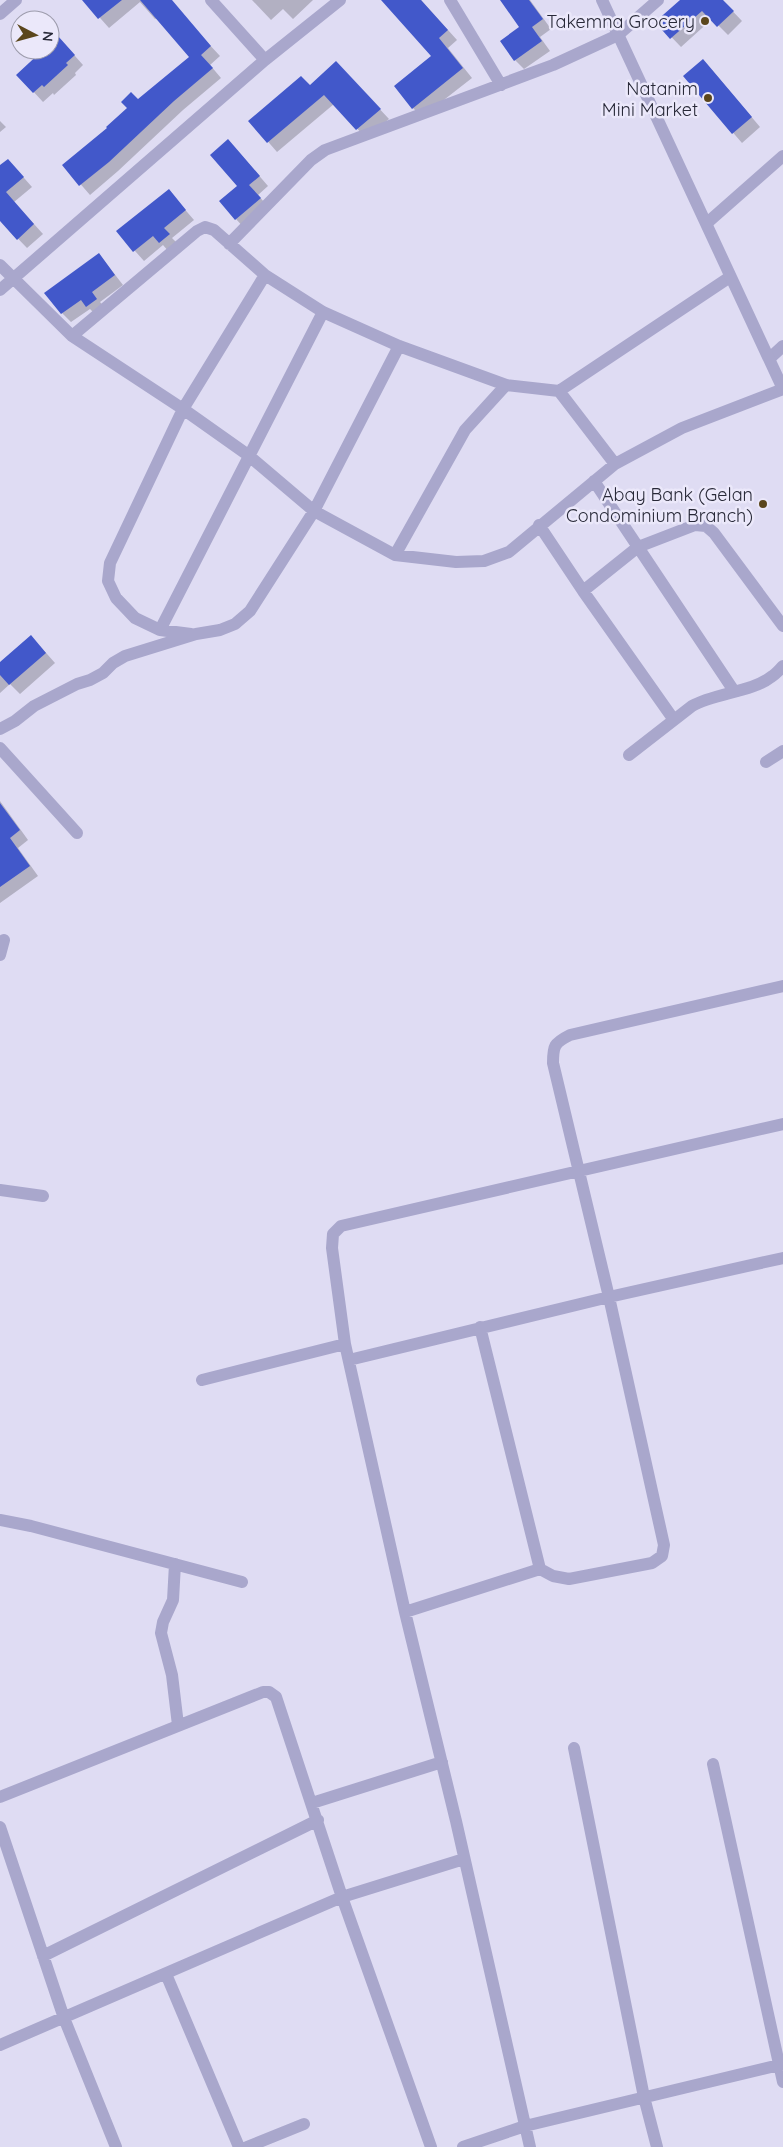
<svg xmlns="http://www.w3.org/2000/svg" width="783" height="2147" viewBox="0 0 783 2147" font-family="Quicksand,sans-serif">
<style>
.shadow{fill:#0003}
.building{fill:#4258ca}
.lines{fill:none;stroke-linecap:round;stroke-linejoin:round}
.minor{stroke:#a9a7cc;stroke-width:12}
.tertiary{stroke:#a9a7cc;stroke-width:12}
.poi-dot{fill:#5b461c;stroke:#ebe8fa;stroke-width:2}
.labels{text-anchor:middle;dominant-baseline:central;stroke-width:5;stroke-linejoin:round;paint-order:stroke}
.poi-label{font-size:18px;fill:#282938;stroke:#ebe8fa;text-anchor:end}
</style>
<rect width="100%" height="100%" fill="#dfdcf3"/>
<!-- shadow -->
<path class="shadow" d="M86,0h82l52,56 -10,9 11,13 -38,32 -65,61 -28,24 -26,-30 127,-108 -34,-39 -2,1 -15,-17 -31,26 -24,-27z
M252,0h61l-20,19 -10,-10 -12,11z
M389,0h32l36,40 -9,8 24,30 -50,39 -9,-9 19,-52z
M501,0h29l21,29 -11,8 10,14 -26,18 -9,-9 6,-32z
M682,0h40l20,21 -14,14 -16,-16 -31,28 -24,-25z
M50,45l17,2 16,18 -8,8 1,2 -22,20 -1,-2 -10,9 -25,-27 26,-25h6z
M712,70l48,57 -18,16 -58,-67z
M345,72l44,47 -23,19 -32,-34 -57,48 -27,-31 60,-35z
M0,121l6,6 -6,5z
M237,150l31,36 -10,9 11,13 -24,21 -9,-10 3,-33z
M0,167l17,3 15,17 -18,15 29,32 -16,14 -27,-28z
M169,191l25,29 -22,18 6,6 -9,8 -6,-7 -19,16 -26,-29z
M99,254l24,31 -23,17 6,7 -9,7 -7,-7 -19,13 -9,-9z
M40,646l15,17 -35,31 -10,-10 -10,9v-30z
M0,801l28,39 -10,8 20,28 -38,27z"/>
<!-- building -->
<path class="building" d="M82,0h40l-24,19z
M140,0h32l39,46 -10,9 12,13 -39,33 -65,61 -30,24 -17,-21 45,-37 -1,-1 21,-19 -6,-6 10,-10 7,7 51,-42z
M381,0h40l27,30 -9,8 24,30 -51,41 -18,-23 37,-30z
M500,0h29l14,19 -11,8 10,14 -28,20 -14,-20 19,-14z
M680,0h43l11,11 -17,16 -15,-16 -32,28 -15,-17z
M58,36l17,19 -9,8 2,2 -24,22 -2,-2 -9,8 -17,-18 27,-25h7v-7z
M703,59l49,58 -20,17 -49,-58z
M336,61l45,48 -25,21 -32,-35 -57,48 -19,-22 53,-45 9,9z
M228,139l32,37 -11,9 12,13 -26,22 -16,-19 18,-15 -27,-31z
M8,159l16,18 -18,15 28,32 -17,16 -17,-19v-56z
M169,189l17,21 -22,18 6,6 -11,9 -6,-7 -20,16 -17,-21z
M99,253l16,22 -23,17 5,7 -11,8 -5,-7 -20,14 -17,-21z
M31,635l15,18 -37,32 -9,-10v-13z
M0,803l20,27 -10,8 20,28 -30,21z"/>
<g class="lines">
<!-- minor -->
<path class="minor" d="M211,0l54,60
M450,0l51,85
M0,14l16,-14
M707,223l76,-67
M229,244l82,-84 14,-10 228,-85 65,-30 40,-35
M0,265l72,71 111,73 -73,154 -2,18 8,17 19,20 25,12 31,4
M265,275l-82,134 65,46 66,56 85,-165
M0,290l265,-230 75,-60
M72,336l125,-105 8,-4 9,3 51,45 58,37 76,34 107,39 53,6 171,-114
M770,358l13,-12
M559,391l56,73
M594,481l140,210
M539,525l44,66 91,129
M395,555l70,-125 41,-45
M583,591l55,-44 57,-22 11,1 8,7 69,93
M160,630l163,-318
M0,729l15,-8 19,-15 43,-22 13,-4 13,-7 10,-10 12,-7 71,-22 24,-4 15,-6 15,-13 64,-100 81,44 61,7 28,-1 25,-9 106,-88 67,-36 101,-39
M0,748l77,85
M629,755l63,-49c23,-13 60,-14 79,-29 5,-3 8,-7 12,-11
M766,762l17,-11
M0,955l4,-15
M0,1190l43,6
M480,1327l60,242 13,7 16,3 83,-16 10,-7 2,-11 -55,-248 -56,-234c0,-17 1,-20 17,-28l213,-49
M349,1360l260,-63 174,-39
M202,1380l143,-36
M0,1520l31,6 211,56
M175,1564l-2,36 -10,22 -2,11 11,42 6,50
M405,1612l135,-43
M574,1748l70,349 13,50
M713,1764l70,318
M0,1797l263,-105h6l7,5 66,200 89,250
M312,1803l130,-41
M0,1827l64,191 52,129
M43,1956l275,-136
M166,1974l73,173
M0,2045l342,-148 122,-38
M247,2147l57,-23
M463,2147l62,-21 258,-62
M530,2147l-74,-326 -51,-209 -60,-268 -13,-96 1,-14 8,-8 442,-102"/>
<!-- tertiary -->
<path class="tertiary" d="M602,0l181,389"/>
</g>
<!-- markers -->
<g class="poi-dot">
<circle cx="705" cy="21" r="5"/>
<circle cx="708" cy="98" r="5"/>
<circle cx="763" cy="504" r="5"/>
</g>
<g class="labels">
<!-- poi labels -->
<g class="poi-label">
<text x="695" y="21">Takemna Grocery</text>
<text x="698" y="88">Natanim<tspan x="698" dy="21">Mini Market</tspan></text>
<text x="753" y="494">Abay Bank (Gelan<tspan x="753" dy="21">Condominium Branch)</tspan></text>
</g>
</g>
<!-- north arrow -->
<g transform="translate(35 35) rotate(96)"><circle r="24" fill="#ebe8fa" stroke="#9d9cac"/>
<path d="M0-4L9 19L0 12L-9 19Z" fill="#5b461c"/>
<text y="-8" font-size="14" font-weight="bold" text-anchor="middle" fill="#282938">N</text>
</g>
</svg>
